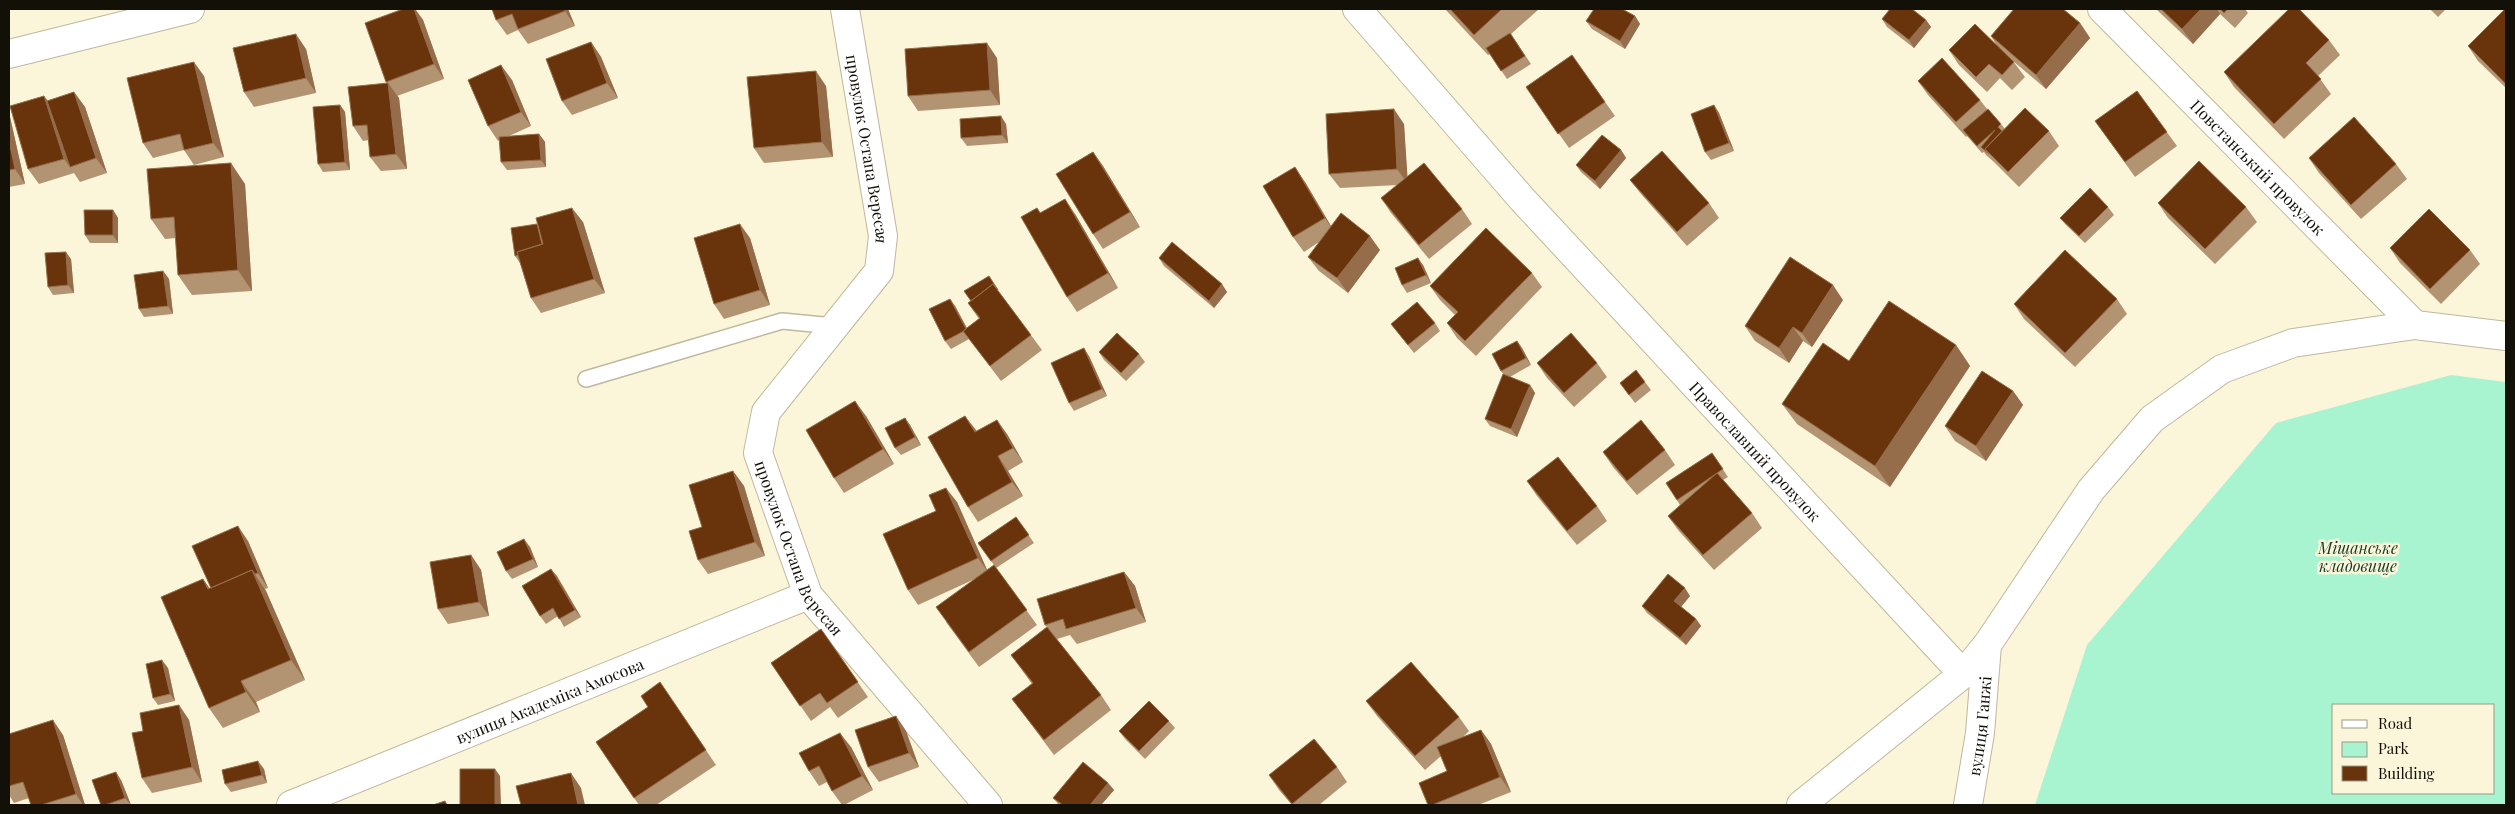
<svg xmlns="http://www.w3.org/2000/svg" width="2515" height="814" viewBox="0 0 2515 814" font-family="'Playfair Display',serif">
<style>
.green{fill:#a8f4d0;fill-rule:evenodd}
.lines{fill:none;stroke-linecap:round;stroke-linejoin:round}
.lane-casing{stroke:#bfb89e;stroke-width:18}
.street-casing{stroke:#bfb89e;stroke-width:30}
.lane{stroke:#fff;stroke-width:15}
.street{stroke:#fff;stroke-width:28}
.wall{fill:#b29472}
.shaded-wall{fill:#956d4a}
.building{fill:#69330c;stroke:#956d4a}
.labels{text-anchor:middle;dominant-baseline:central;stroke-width:5;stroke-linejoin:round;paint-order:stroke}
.street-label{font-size:16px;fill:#121007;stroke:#fbf5d9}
.park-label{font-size:16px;font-style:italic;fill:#0e3a29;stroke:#fbf5d9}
</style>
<rect width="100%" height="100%" fill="#fbf5d9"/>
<!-- green -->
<path class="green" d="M2451,375l55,7v423h-471l52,-160 189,-222zM2334,705h160v88h-160z"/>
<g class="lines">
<!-- lane casing -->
<g class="lane-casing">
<path id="lane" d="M586,379l196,-58 52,5"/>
</g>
<!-- street casing -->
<g class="street-casing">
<g id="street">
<path id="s1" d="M845,9l38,227 -4,35 -113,141 -8,41 50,142 180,210"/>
<path id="s2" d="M1357,9l165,190 441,475 24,-29 104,-155 61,-71 70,-50 71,-26 122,-18 91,11"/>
<path id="s3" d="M2102,9l313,316"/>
<path d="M9,54l181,-45"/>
<path id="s4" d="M291,805l517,-210"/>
<path d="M1801,805l162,-131"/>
<path id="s5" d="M1968,805l12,-72 7,-88"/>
</g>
</g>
<!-- lane -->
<use href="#lane" class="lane"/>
<!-- street -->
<use href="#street" class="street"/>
</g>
<!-- wall -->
<path class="wall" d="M403,9h12l8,11 21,59 -47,17 2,2 8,71 -26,2 -11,-14 -1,-17 -6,1 -10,-15 34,-42 -1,-2z
M492,9h76l7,17 -47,18 -10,-14 -11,5 -11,-15z
M1445,9h94l-28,25 20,30 -24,15 -17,-25 -2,1z
M2156,9h89l3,4 -13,15 -15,-14 -27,30z
M2430,9h16l-8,8z
M2506,9v79l-28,-27 -10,-15z
M1635,16l5,8 -15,25 -33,-20 -6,-8z
M1882,19l44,1 5,7 -17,21 -27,-21z
M2080,23l10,15 -44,51 -33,-28 12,16 -13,13 -12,-12 -13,14 -28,-27 -10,-15 48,-4 -6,-10z
M2329,40l11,15 -22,21 13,18 -47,45 -50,-52 -10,-15z
M591,42l10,15 17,41 -46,17 -10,-14z
M306,49l10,44 -62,14 -10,-15z
M1572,55l43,61 -46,32 -43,-61z
M997,58l3,47 -82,6 -10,-15z
M204,76l20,81 -30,8 -10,-15 -31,8 -10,-15z
M512,80l19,46 -22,10 30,-2 6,8 1,25 -39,3 -6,-8 -1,-22 -2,1 -10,-15z
M1918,81l62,19 7,9 14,15 4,5 44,2 10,15 -40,41 -25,-25 -8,-7 -2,-3 -2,1 -15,-17 -1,1 -38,-42z
M826,86l7,71 -69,6 -10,-15z
M2137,91l40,55 -42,31 -40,-56z
M74,92l11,15 22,66 -27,9 -6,-9 -35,11 -11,-15 16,-73 4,5z
M340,105l5,7 5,58 -27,2 -5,-8z
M1714,105l5,8 15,38 -23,9 -6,-8z
M9,112l16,72 -16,3z
M1006,124l2,19 -41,3 -6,-8z
M1404,124l3,53 55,32 10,15 -43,35 -38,-46 -10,-15 17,-13 -58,3 -11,-14z
M1621,150l5,8 -26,31 -19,-17 -5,-7z
M1093,152l10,14 37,61 -37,22 -10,-15z
M2309,158l87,6 11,15 -46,40 -42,-46z
M1630,180l79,23 10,15 -32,28 -46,-52z
M1305,182l26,44 49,24 -32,43 -29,-22 -11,-14 11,-15 -15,10 -11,-15z
M245,184l7,107 -60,4 -14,-20 -2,-37 -11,1 -14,-20z
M2158,203l88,4 11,15 -42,42 -47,-46z
M2108,207l6,8 -29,28 -19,-18 -6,-7z
M1037,208l4,5 34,1 43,74 -41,24 -10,-15z
M113,210l5,8v25h-28l-5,-8z
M583,222l22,71 -64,20 -10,-15 -11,-35 -5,-7z
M750,238l20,67 -46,14 -10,-15z
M2390,248l80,2 10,14 -39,40 -41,-41z
M1159,258l68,34 -13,16 -50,-42z
M71,259l3,34 -21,2 -5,-8z
M1423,265l8,18 -24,10 -5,-8z
M163,271l6,8 4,35 -29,3 -5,-8z
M1532,273l10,14 -66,69 -19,-18 -10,-15 8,-8 -15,-15 -10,-14z
M1002,296l40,54 -41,31 -32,-42 -18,10 -6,-8 5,-42 5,7 12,22 12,-9 -11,-16z
M2117,299l10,15 -52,53 -51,-48 -10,-15z
M1843,300l-31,47 -9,-6 -14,22 -34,-22 -10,-15z
M1435,323l5,8 -26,22 -23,-29z
M1517,341l5,7 9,17 -21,12 20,8 5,8 -18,44 -27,-11 -5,-7 19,-44 -3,-4z
M1956,345l14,21 -80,121 -93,-63 -15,-20 67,-43z
M1099,352l40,2 6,8 -19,19 -22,-21z
M1089,356l18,40 -33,15 -5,-8z
M1537,363h60l10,14 -33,30 -27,-29z
M1645,382l6,8 -16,13 -15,-20z
M2013,391l10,14 -37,56 -31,-20 -10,-15z
M866,416l28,48 -50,29 -10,-15z
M905,418l5,7 11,20 -20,10 -6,-7z
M976,431l31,3 16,28 -15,9 15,25 -45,26 -10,-15z
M1665,450l10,15 -38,30 -24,-28 -10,-15z
M1712,453l16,24 -5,3 29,33 10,15 -48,42 -36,-40 -10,-14 12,-11 -14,-22z
M733,471l11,15 21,70 -57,18 -10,-14 4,-33z
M1527,481l70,25 10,15 -30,24 -40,-49z
M957,502l30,68 7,-5 -16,-22 38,-26 18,26 -38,25 41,57 -58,42 -33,-45 31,-44 -59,27 -10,-15z
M248,541l20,47 -3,1 40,91 -49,22 4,10 -37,16 -14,-20 1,-120z
M530,547l8,20 -26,12 -6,-8z
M471,555l10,15 8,46 -41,8 -10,-15z
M551,569l30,48 -17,10 -6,-11 -12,8 -6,-8z
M1124,572l11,14 11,36 -69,22 -7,-9 -13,4 44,56 10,15 -57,45 -42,-56 20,-15 -21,-29 36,-28 -2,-2z
M1690,596l-9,11 15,12 5,7 -15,19 -39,-32 -5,-7z
M821,629l47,68 -30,21 -8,-11 -19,14 -40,-58z
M168,668l7,33 -17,4 -5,-7z
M660,682l56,83 -60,40h-17l-43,-63 52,-35z
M1366,701l93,16 10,14 -6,6 18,-7 10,14 20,48 -33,13h-50l19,-34 -6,-15 -16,14 -48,-54z
M179,705l10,15 13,62 -50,11 -10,-15 1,-47z
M896,716l10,15 13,36 -40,15 -11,-15z
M1169,721l6,7 -30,31 -20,-20 -6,-8z
M9,734l54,1 22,70h-54l-2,-7 -15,5 -5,-8z
M851,747l22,43 -29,15h-2l-10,-14 -5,-9 -8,4 -10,-15z
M1337,767l10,15 -28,23h-27l-13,-15 -10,-15z
M264,769l3,14 -36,9 -6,-8z
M121,780l10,25h-30z
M1108,783l6,7 -13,15h-42l-6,-7z"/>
<!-- shaded-wall -->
<path class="shaded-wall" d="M414,9h1l8,11 21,59 -10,-15z
M564,9h4l7,17 -10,-15z
M2201,9h16l3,5 -27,30 -11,-15z
M1635,16l5,8 -15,25 -5,-8z
M1926,20l5,7 -17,21 -5,-8z
M2080,23l10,15 -44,51 -10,-14z
M296,34l10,15 10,44 -10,-15z
M591,42l10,15 17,41 -11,-15z
M987,43l10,15 3,47 -10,-15z
M194,62l10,14 20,81 -11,-14z
M501,65l11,15 19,46 -10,-14z
M816,71l10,15 7,71 -11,-15z
M388,83l11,15 8,71 -11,-15z
M74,92l11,15 22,66 -11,-15z
M44,96l10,14 16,57 4,6 -10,-14z
M340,105l5,7 5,58 -5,-8z
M1714,105l5,8 15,38 -5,-8z
M1394,109l10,15 4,60 -11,-15z
M9,112v1l16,71 -10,-15 -6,-28z
M1001,116l5,8 2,19 -6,-8z
M539,134l6,8 1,25 -5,-7z
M1621,150l5,8 -26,31 -5,-8z
M1093,152l10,14 37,61 -10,-15z
M231,163l14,21 7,107 -14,-21z
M1295,167l10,15 30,51 -10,-15z
M1065,199l10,15 43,74 -10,-15z
M572,208l11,14 22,71 -11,-14z
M113,210l5,8v25l-5,-8z
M740,224l10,14 20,67 -10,-15z
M1370,236l10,14 -32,43 -11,-15z
M66,252l5,7 3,34 -6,-8z
M1418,258l5,7 8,18 -5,-8z
M163,271l6,8 4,35 -5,-8z
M1222,284l5,8 -13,16 -5,-7z
M1833,285l10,15 -31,47 -10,-14z
M950,299l5,7 17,32 -6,-8z
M1793,327l10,14 -14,22 -10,-15z
M1517,341l5,7 9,17 -5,-7z
M1956,345l14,21 -80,121 -15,-21z
M1084,348l5,8 18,40 -5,-7z
M1530,385l5,8 -18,44 -6,-8z
M2013,391l10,14 -37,56 -10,-15z
M855,401l11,15 28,48 -11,-15z
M965,416l11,14 9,17 -10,-15z
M905,418l5,7 11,20 -6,-8z
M997,420l10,14 16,28 -10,-14z
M998,456l10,15 15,25 -11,-14z
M733,471l11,15 21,70 -10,-14z
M946,488l11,14 31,70 -10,-14z
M238,526l10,15 20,47 -10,-15z
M524,539l6,8 8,20 -5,-8z
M471,555l10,15 8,46 -10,-14z
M551,569l6,7 24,41 -6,-7z
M252,570l14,21 39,89 -14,-20z
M1124,572l11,14 11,36 -10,-14z
M203,579l10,14 -5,-4z
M1685,588l5,8 -10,12 -6,-7z
M1696,619l5,7 -15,19 -6,-7z
M162,660l6,8 7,33 -5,-7z
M241,681l15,21 4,10 -14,-20z
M179,705l10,15 13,62 -10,-15z
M896,716l10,15 13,36 -10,-14z
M53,720l10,15 22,70h-2l-7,-11z
M1481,730l10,14 20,48 -11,-15z
M840,733l11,14 22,43 -11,-14z
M258,761l6,8 3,14 -5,-8z
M495,769l5,7 1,29h-6z
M116,772l5,8 10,25 -6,-7z
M571,773l10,15 4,17h-7z
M1108,783l6,7 -13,15h-11z"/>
<!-- building -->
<path class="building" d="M403,9h11l20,55 -48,18 -21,-59z
M492,9h72l1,2 -47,18 -6,-15 -16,6z
M1450,9h52l-28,26z
M1594,9h28l13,7 -15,25 -34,-20z
M1890,9h22l14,11 -17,20 -27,-21z
M2014,9h49l17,14 -44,52 -45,-39z
M2161,9h40l-19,20z
M2220,9h8l-4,4z
M2289,9h10l30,31 -23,23 15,16 -47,45 -50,-52z
M2505,9h1v75l-38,-38z
M1975,24l39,38 -12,13 -13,-11 -13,13 -27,-27z
M1510,33l15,23 -24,15 -15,-23z
M296,34l10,44 -62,14 -11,-44z
M591,42l16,41 -45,18 -16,-42z
M987,43l3,47 -82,6 -3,-47z
M1572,55l33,47 -47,32 -32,-47z
M1942,58l38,42 -24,22 -38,-41z
M194,62l19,81 -29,7 -4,-16 -37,9 -16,-65z
M501,65l20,47 -33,14 -20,-46z
M816,71l6,71 -68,6 -7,-71z
M388,83l8,71 -26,3 -3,-32 -14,1 -5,-39z
M2137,91l30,41 -42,30 -30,-41z
M74,92l22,66 -26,9 -23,-66z
M44,96l20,63 -36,10 -18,-63z
M340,105l5,57 -27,2 -5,-57z
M1714,105l15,38 -24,9 -14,-38z
M2025,108l24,23 -41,41 -23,-23z
M1394,109l3,60 -68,5 -3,-60z
M1988,109l13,15 -3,3 4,4 -17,18 4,5 -8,-7 14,-17 -18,16 -14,-16z
M1001,116l1,19 -41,3 -1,-19z
M2354,117l42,47 -45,41 -42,-47z
M539,134l2,26 -40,2 -2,-25z
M1602,135l19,15 -26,31 -19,-16z
M9,141l6,28 -6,1z
M1662,151l47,52 -32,29 -47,-52z
M1093,152l37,60 -37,22 -37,-60z
M2199,161l47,46 -41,42 -47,-46z
M231,163l7,107 -60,5 -4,-58 -23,2 -4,-50z
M1424,163l38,46 -43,36 -38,-47z
M1295,167l30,51 -32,19 -30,-51z
M2090,188l18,19 -29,29 -19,-18z
M1065,199l43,74 -41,24 -46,-80 16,-9 3,5z
M572,208l22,71 -63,19 -14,-46 26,-8 -7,-26z
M2429,209l41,41 -40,39 -40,-41z
M84,210h29v25h-28z
M1341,213l29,23 -33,42 -29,-21z
M537,224l5,20 -25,8 1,3 -3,1 -4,-28z
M740,224l20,66 -46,14 -20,-66z
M1486,228l46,45 -67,68 -18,-18 11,-11 -28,-26z
M1172,242l50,42 -13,17 -50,-43z
M2065,250l52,49 -52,54 -51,-49z
M66,252l2,33 -20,2 -3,-34z
M1790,257l43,28 -31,48 -9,-6 -14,21 -34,-22z
M1418,258l8,17 -24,10 -7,-17z
M163,271l5,35 -29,3 -5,-34z
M989,276l9,14 -5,-6 -22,17 -7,-10z
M993,284l38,51 -41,31 -27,-35 17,-13 -12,-15z
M950,299l16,30 -3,2h1l-19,10 -16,-32z
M1889,301l67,44 -81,121 -93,-62 41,-61 26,18z
M1417,302l18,21 -27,22 -17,-21z
M1117,333l22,21 -18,19 -22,-21z
M1571,333l26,30 -33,30 -27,-30z
M1517,341l9,17 -25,13 -9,-17z
M1084,348l18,41 -33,14 -18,-40z
M1636,370l9,12 -16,13 -9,-12z
M1982,371l31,20 -37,55 -31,-20z
M1503,374l27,11 -19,44 -26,-10z
M855,401l28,48 -49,29 -28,-48z
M965,416l10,16 22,-12 16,28 -15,8 14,26 -44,25 -40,-70z
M905,418l10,19 -20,11 -10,-20z
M1641,420l24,30 -38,31 -24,-29z
M1712,453l11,16 -46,31 -11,-17z
M1558,457l39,49 -30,25 -40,-50z
M733,471l22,71 -57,18 -9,-29 13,-4 -13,-42z
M1717,473l35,40 -49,42 -35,-39z
M946,488l32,70 -70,32 -25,-56 53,-23 -7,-16z
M1016,517l13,18 -38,26 -13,-18z
M238,526l20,47 -3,1 -3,-4 -41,18 -19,-42z
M524,539l9,20 -27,12 -9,-19z
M471,555l8,47 -41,7 -8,-47z
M994,565l33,45 -58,42 -33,-45z
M551,569l24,41 -16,9 -6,-11 -13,8 -18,-30z
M252,570l39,90 -50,21 5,11 -37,16 -48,-111 42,-18 5,10z
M1124,572l12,36 -70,21 -3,-10 -18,6 -8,-26z
M1668,574l17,14 -11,13 22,18 -16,19 -38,-32z
M1047,627l54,68 -57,45 -32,-41 21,-16 -22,-28z
M821,629l37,53 -31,21 -7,-10 -20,13 -29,-43z
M162,660l8,34 -17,4 -7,-34z
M1411,662l48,55 -44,39 -49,-55z
M660,682l46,68 -72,48 -38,-56 52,-35 -7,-11z
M1149,701l20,20 -30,30 -20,-20z
M179,705l13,62 -50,11 -10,-45 11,-2 -3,-18z
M896,716l13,37 -41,14 -13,-37z
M53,720l23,74 -35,11h-10l-8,-23 -14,4v-52z
M1481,730l19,47 -68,28h-4l-9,-22 28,-12 -10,-24z
M840,733l22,43 -30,15 -13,-25 -10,5 -10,-18z
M1314,739l23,28 -45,37 -23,-29z
M258,761l4,14 -37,9 -3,-14z
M1083,762l25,21 -18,22h-27l-10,-7z
M460,769h35v36h-35z
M116,772l9,26 -20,7h-4l-9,-25z
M571,773l7,32h-57l-5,-19z
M445,801l2,4h-14z"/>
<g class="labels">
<!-- street labels -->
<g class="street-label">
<text stroke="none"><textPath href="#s1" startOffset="142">провулок Остапа Вересая</textPath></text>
<text stroke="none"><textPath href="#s3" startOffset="222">Повстанський провулок</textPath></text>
<text stroke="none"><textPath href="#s2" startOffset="595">Православний провулок</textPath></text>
<text stroke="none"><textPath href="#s1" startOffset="592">провулок Остапа Вересая</textPath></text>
<text stroke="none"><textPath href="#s4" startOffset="279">вулиця Академіка Амосова</textPath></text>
<text stroke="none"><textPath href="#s5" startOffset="80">вулиця Ганжі</textPath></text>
</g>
<!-- park labels -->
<g class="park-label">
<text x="2358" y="547">Міщанське<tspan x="2358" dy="18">кладовище</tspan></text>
</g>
</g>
<!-- border -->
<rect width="2515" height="814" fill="none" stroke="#121007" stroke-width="20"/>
<!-- legend -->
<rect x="2332" y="704" width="162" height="90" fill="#fbf5d9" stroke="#9e9985"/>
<rect x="2342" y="720" width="25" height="8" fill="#ffffff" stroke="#9e9985"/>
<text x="2378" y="729" font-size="15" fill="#121007">Road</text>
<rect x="2342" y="742" width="25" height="15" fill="#a8f4d0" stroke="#9e9985"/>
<text x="2378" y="754" font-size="15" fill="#121007">Park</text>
<rect x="2342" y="766" width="25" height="15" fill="#69330c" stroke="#9e9985"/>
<text x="2378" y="779" font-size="15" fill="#121007">Building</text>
</svg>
